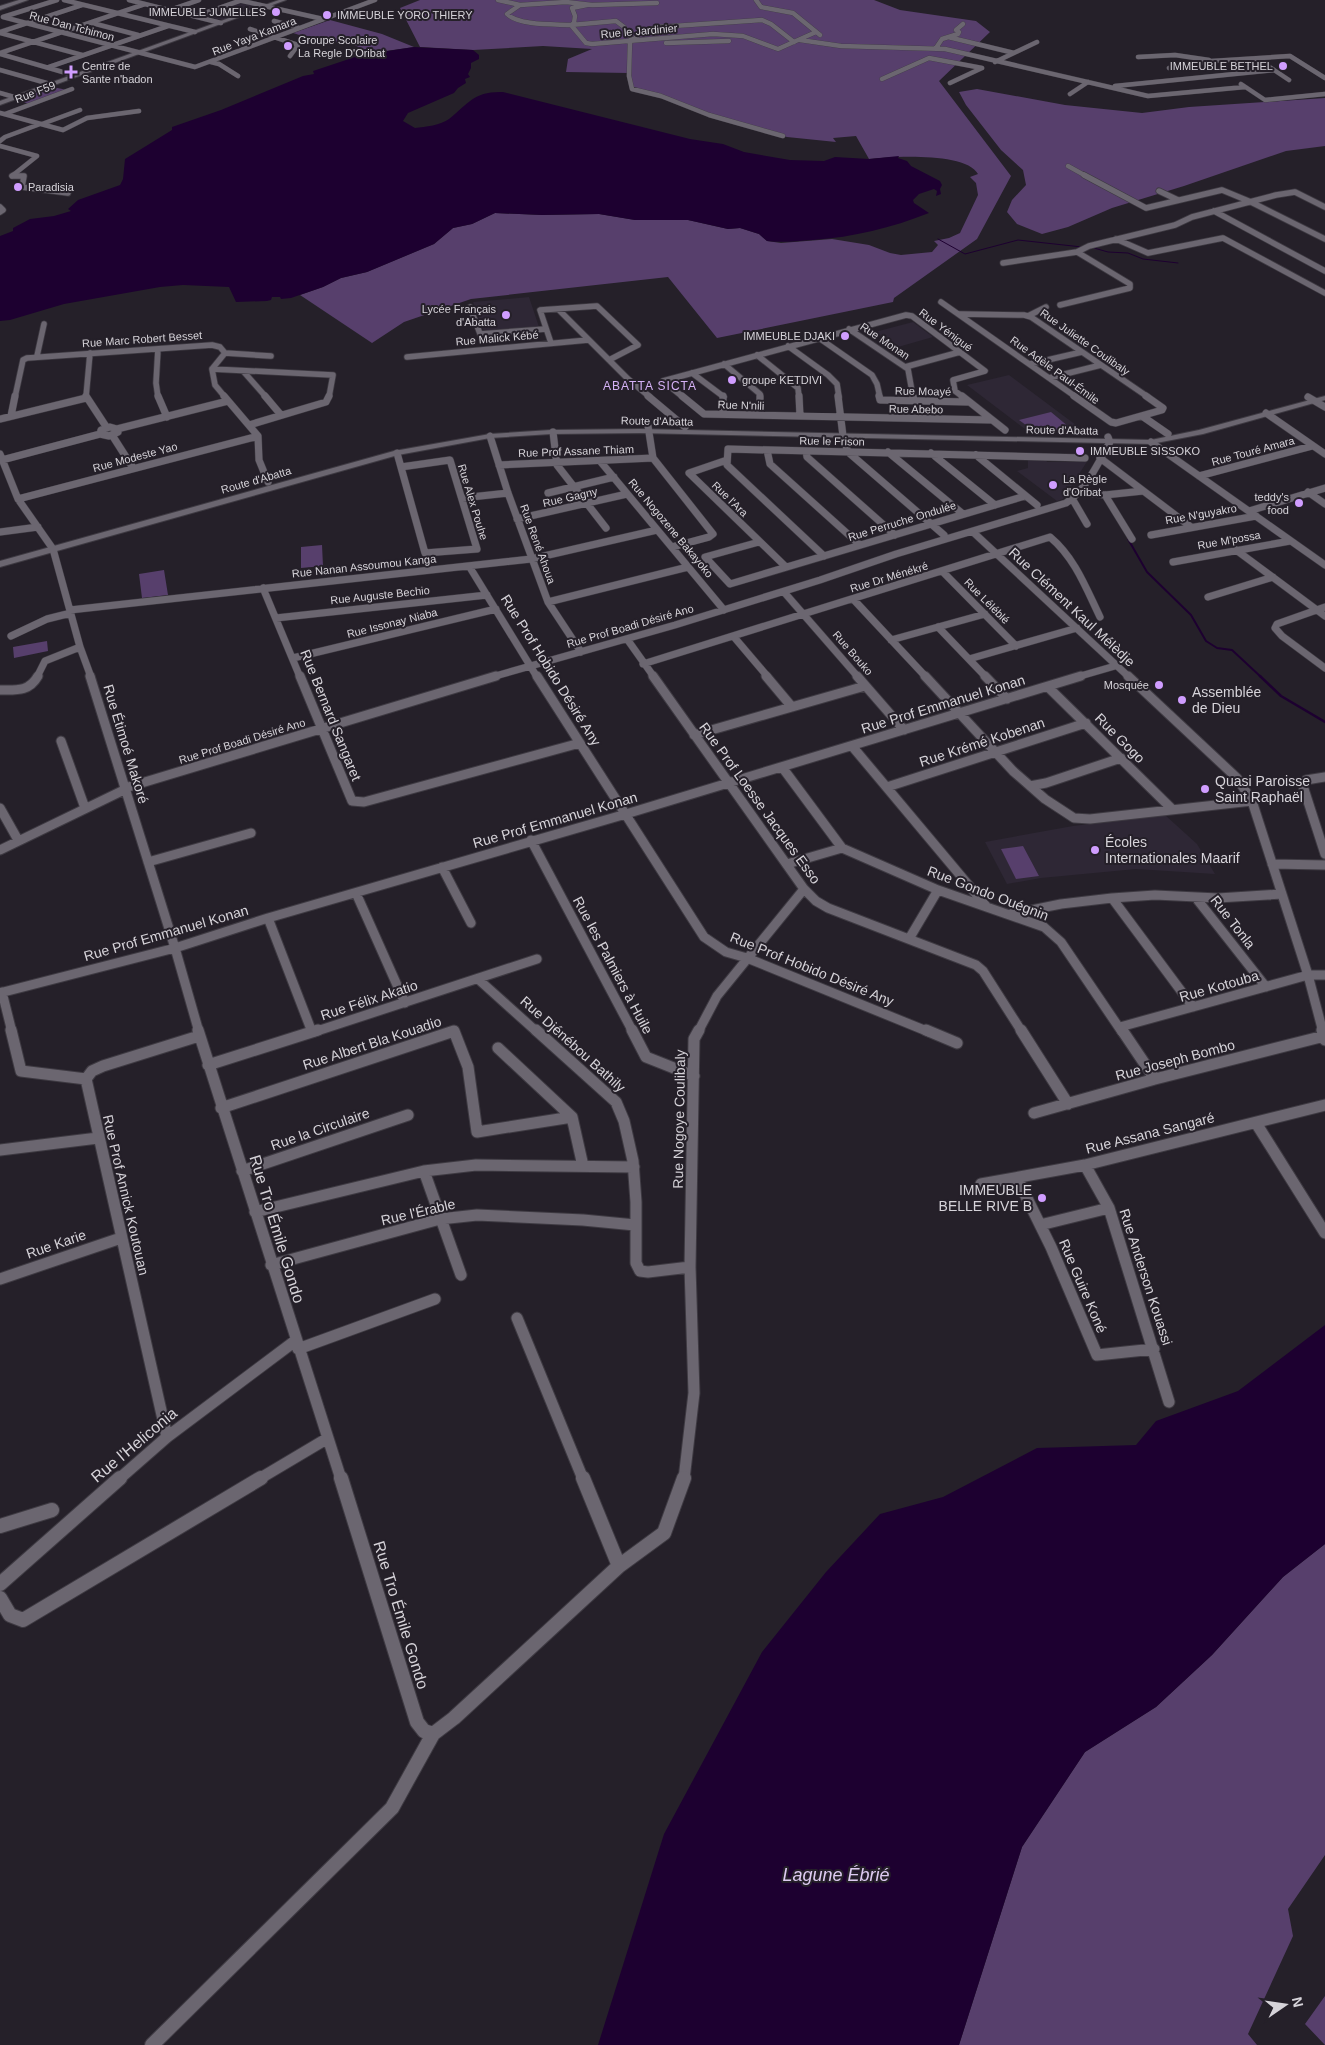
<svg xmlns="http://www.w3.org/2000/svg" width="1325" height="2045" viewBox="0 0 1325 2045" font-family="Arial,sans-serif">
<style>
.built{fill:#2e2735}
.green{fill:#573f6c}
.water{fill:#1d0030}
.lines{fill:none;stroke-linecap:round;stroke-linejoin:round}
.stream-far2{stroke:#1d0030;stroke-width:1}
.stream-far1{stroke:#1d0030;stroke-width:2}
.stream{stroke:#1d0030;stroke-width:2.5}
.minor-far5-casing{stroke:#3e3a42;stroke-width:5}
.minor-far4-casing{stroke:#3e3a42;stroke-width:7}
.minor-far3-casing{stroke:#3e3a42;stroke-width:8}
.minor-far2-casing{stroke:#3e3a42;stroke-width:11}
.minor-far1-casing{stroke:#3e3a42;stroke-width:13}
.minor-casing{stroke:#3e3a42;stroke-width:16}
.tertiary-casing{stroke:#3e3a42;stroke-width:2}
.secondary-casing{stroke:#3e3a42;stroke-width:2}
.minor-far5{stroke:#6b6670;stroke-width:4.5}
.minor-far4{stroke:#6b6670;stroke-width:5.5}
.minor-far3{stroke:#6b6670;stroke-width:7}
.minor-far2{stroke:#6b6670;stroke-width:9}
.minor-far1{stroke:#6b6670;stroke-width:11}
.minor{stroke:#6b6670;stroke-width:14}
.tertiary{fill:#6b6670;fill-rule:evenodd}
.secondary{fill:#6b6670;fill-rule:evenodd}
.poi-dot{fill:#d09dff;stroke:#252029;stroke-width:2}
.labels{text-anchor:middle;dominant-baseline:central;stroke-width:4;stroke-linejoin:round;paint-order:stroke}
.far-poi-label{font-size:11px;fill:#d6d3d9;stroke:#252029;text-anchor:start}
.far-street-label{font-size:11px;fill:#d6d3d9;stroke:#252029}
.far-neighbourhood-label{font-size:12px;letter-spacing:1px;fill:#d5b2f6;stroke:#252029}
.street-label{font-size:14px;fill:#d6d3d9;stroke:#252029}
.poi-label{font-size:14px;fill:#d6d3d9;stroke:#252029;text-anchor:start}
.near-street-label{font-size:16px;fill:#d6d3d9;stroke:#252029}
.near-water-label{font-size:18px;font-style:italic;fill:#decbf2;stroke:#252029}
</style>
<rect width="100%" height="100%" fill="#252029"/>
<!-- built -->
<path class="built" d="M241,2l19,5 -38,13 -20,-4z
M529,297l10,30 -55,5 -11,-30z
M913,322l20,15 -35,10 -23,-15z
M1009,375l75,56 -59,-2 -58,-44z
M1028,458l18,1 1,3h28v-3l13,1 -25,39 -6,2 -40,-30 11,-3z
M1165,815l32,29 18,30 -79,-5 -95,9 -34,6 -22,-42 88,-16z"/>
<!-- green -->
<path class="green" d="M420,0h454l26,10 76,11 14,11 -51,49 72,95 -34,63 -83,59 -1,4 -176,36 -49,-61 -197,22 -67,23 -32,21 -72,-48 23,-8 18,-9 26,-6 67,-28 19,-16 19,-4 23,-11 47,2 57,-1 36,6h53l40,9 12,-1 19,6 8,7 14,2 51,-4 37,6 21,8 11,2 31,-3 6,-7 -4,-4 15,-3 11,-5 18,-38 -2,-12 -6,-6 8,-3c-11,-22 -87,-18 -109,-15l-13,-23 -23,2 3,4 -49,-5 -73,-19 -53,-22 -30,-7 -2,-16 -63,-1 2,-13 24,-10 -49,-3 -70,4 -53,-3 -20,-39z
M330,20l52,14 32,13 -42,6 -20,-9 -40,-5 -19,-6z
M48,86l19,4 -36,14 -17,-4z
M977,89l88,16 77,8 47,-6 136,-9v48l-39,5 -102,35 -72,22 -44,19 -26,7 -25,-10 -10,-12 5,-12 14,-15 -3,-15 -22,-20 -35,-45 -7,-13z
M1051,412l24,20 -45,-4 -11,-8z
M322,545l1,21 -22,2v-21z
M164,570l4,25 -26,3 -3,-24z
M47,641l1,10 -34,7 -1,-11z
M1023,846l16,30 -23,3 -15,-30z
M1325,1544v311l-37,54 5,27 -45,98 9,11h-298l63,-198 63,-95 71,-45 56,-52 71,-78z
M1325,1996v49l-20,-21z"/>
<!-- water -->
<path class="water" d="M414,47l59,3 6,5v4l-8,4v5l-3,6 2,3 -5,2 1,4 -8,5 -4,5 -46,20 -5,8 12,7c10,-1 26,-3 34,-9 20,-16 25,-28 54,-27l187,47 33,5 21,8 46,8 34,1 11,-4 34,2 30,-3 -1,2 9,3 4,5 29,15 2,4 -2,4 1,5 -5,2 1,-5 -3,-2 -15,5 -6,6 1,3 15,10c-38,15 -75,24 -116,27 -16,1 -29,3 -46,1l-8,-7 -19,-6 -12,1 -40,-9h-53l-36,-6 -57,1 -47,-2 -23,11 -19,4 -19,16 -67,28 -26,6 -18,9 -32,11 -10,1 -1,-2h-8l-1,3 -4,1 -31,1 -7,-15 -46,-2 -23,2 -96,17 -54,16 -10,1v-85l13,-5v-3l17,-9 24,-3 17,-5 -3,-2 10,-9 42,-15 3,-6 2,-20 47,-29v-3l49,-17 82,-34 11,-2 -1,-3 48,-16z
M1325,1325v219l-42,33 -71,78 -56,52 -71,45 -63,95 -63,198h-361l66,-211 98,-182 64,-80 54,-58 63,-17 94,-49 99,-3 20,-24 82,-30z"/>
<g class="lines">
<!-- stream-far2 -->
<path class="stream-far2" d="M938,239l27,15 53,-14 64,7
M1094,248l14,4 20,1 15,6 35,4"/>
<!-- stream-far1 -->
<path class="stream-far1" d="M1128,539l19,33 44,43 15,26 11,7 15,2 29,27"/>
<!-- stream -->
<path class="stream" d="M1260,676l21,20 44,26"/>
<!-- minor-far5 casing -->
<g class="minor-far5-casing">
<path id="minor-far5" d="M64,0l131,32
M129,0l92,23
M238,0l85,19
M498,0l22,5 -13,9c12,12 48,10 64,11l15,18 6,1 121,-10 30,2 35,13 38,-17
M756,0l5,7 32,6 27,22
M520,5l46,-3 26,3 65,-2
M587,5l-15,3 3,8 -1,7 -3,2 45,-4 8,6 9,14 8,-10 18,-4 103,-7 9,4 23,18
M170,10l29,-10
M196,16l46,-16
M3,17l192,50 180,-67
M3,17l54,-17
M274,21l25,7
M92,23l46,12
M250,29l48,16 -8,11
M0,32l82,-27
M0,33l82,22
M948,37l66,16
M800,40l41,6 104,3 203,47 97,-9
M630,41l-1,35 3,13 29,7 48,19 74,21
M666,43l63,-2
M936,48l6,-9 16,-5 1,-2 -3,-2 7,-6
M0,53l145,-49
M0,54l73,21
M1138,57l37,-2 34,5
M211,62l8,2 19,12
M995,62l42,-20
M49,67l119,-41
M1169,68l43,-7 78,-5 35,22
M0,70l50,14
M1274,70l15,10
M882,79l47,-21 53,10
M950,83l32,-15
M1241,84l24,16 60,-6
M1115,86l159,-16 -17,-11
M0,93l14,4
M1070,94l18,-12
M0,113l63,17 24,-12 52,-7
M5,114l67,-25
M42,124l38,-14
M0,141l5,-4 35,-13
M0,146l37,10 -25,20
M1068,166l18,10"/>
</g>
<!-- minor-far4 casing -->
<g class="minor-far4-casing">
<path id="minor-far4" d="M14,175l-2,1h12l-2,11 46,6
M1084,175l62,33 76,-18 29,12 74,37
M1159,191l19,9
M0,207l3,3 -3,2
M1214,211l111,60
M1116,239l32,14 75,-15 102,55
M1003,263l74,-11
M941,302l135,95
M1060,305l70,-17v-4l-53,-32 12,-6 86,-21 17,-8 84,-22 19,-3 30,15
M470,307l12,32
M558,309l70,70 22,18
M959,314l65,1 7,2 117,80
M1028,316l18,-9
M849,329l59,40 5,28
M480,334l66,-5
M819,338l53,37 5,9 3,13
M551,343l-11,-33 57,-4 41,39 -29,15
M788,346l40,29 9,9 2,13
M158,349l-2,34 2,14
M225,353l46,3
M757,355l41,33 1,9
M37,356l7,-32
M407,357l181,-17
M724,364l36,30v3
M1030,364l52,-12
M905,367l55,-15
M212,369l121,6 -4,22
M243,371l23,26
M692,373l32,24
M1049,378l52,-13
M15,397l8,-37 4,-2 185,-13 8,2 5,6 -13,16 3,16 10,12
M86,397l4,-44
M683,397l-20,-16 243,-66 6,1 73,55 -32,9 2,11 8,6"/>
</g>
<!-- minor-far3 casing -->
<g class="minor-far3-casing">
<path id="minor-far3" d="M86,396l21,32
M158,396l9,21
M224,396l34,40 1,24 9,22
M265,396l16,19
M648,396l37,31
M682,396l22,18 288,6
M723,396v18
M760,396v19
M799,396l1,20
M838,396l5,40 5,16 96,83
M879,396l1,4 87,2
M913,396l1,4
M962,396l43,34
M1074,396l37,26 5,1 46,-13 1,-2 -17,-12
M1308,397l17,10
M1266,413l59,41
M11,416l4,-20
M1142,416l26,18
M0,419l86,-21
M249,425l77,-23 3,-6
M110,427l7,2 1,3 -9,4 -9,-2 1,-4z
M117,429l111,-28
M553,432l4,33 49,63
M112,435l21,33
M490,436l18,57 40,109 33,50
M1151,442l174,123
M767,450l3,14 90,81
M806,451l1,6 88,78
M888,452l75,62
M397,453l28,100 52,-4 -27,-89 -49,7
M931,453l64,52
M0,454l18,45 35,50 27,98 11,30
M976,455l61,50
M653,458l60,76 -4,3 -37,10
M1100,458l91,69
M2,460l98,-26
M727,460l-38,13 97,94
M600,461l124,149
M499,465l154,-7 -5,-32
M1199,476l113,-30
M1079,492l26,3 38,-4
M1308,492l17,12
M548,493l66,-16
M1105,495l27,44
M462,498l46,-5
M18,499l240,-63
M1073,500l14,24
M1249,511l76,-23
M517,519l110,-25
M0,532l38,-5
M973,532l156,145
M1151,535l105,-19
M759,542l-54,15 25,27 295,-88
M1236,550l89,66
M824,556l-97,-91 1,-16 357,9
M1173,562l117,-21
M469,566l68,111
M943,572l73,74
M263,588l37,89
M784,592l74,85
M1208,597l65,-20
M854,600l72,77
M548,602l140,-35
M1325,607l-48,17 -2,4 7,8 43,32
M70,610l461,-51 126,-29
M276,618l211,-23
M938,627l48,50
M11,636l36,-17 24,-6
M734,637l34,40
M627,639l27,38
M891,640l94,-26
M293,658l203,-49
M969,659l108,-31
M643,664l407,-127c25,21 36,51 50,80
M37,677l8,-16 35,-14
M492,677l183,-52 145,-45 76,-26 170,-51c21,-14 32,-40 44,-61l-2,-5
M1077,677l38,-11"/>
</g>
<!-- minor-far2 casing -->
<g class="minor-far2-casing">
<path id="minor-far2" d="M90,676l85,272 24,84
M300,676l52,125 12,1 216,-59
M537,676l167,261 22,15 21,6 182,74
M653,676l151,213 12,12 12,7 148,57 7,6 39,61
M766,676l26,31
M857,676l47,54
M925,676l88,95 32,28 29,19 16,1 162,-18
M985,676l22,23
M1128,676l109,102 15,23 56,174 15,57
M1048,687l124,122
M0,690c16,0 29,2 38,-14
M694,735l171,-49
M61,741l24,67
M852,746l134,160
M782,767l60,81 96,42 106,37 17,15 61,90
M1325,777l-19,3 -3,6 22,68
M1030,786l16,-3 75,-25
M887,787l199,-64
M125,788l371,-112
M0,808l18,32
M531,840l102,192
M0,850l126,-61
M148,862l103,-29
M787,864l55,-16
M1272,864l53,1
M442,867l29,56
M356,893l49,110
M1112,898l81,109
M1196,898l70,89
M1011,914l50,-10 51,-6 43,-3 63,3 64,-4
M268,918l44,114
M909,939l29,-49
M478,979l59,53
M2,992l10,40
M0,993l175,-45 93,-30 358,-104 455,-138
M1120,1027l188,-52h17
M314,1032l223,-73
M452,1032h2
M698,1032l19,-36 87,-107"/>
</g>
<!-- minor-far1 casing -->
<g class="minor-far1-casing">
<path id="minor-far1" d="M11,1030l10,41 65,8
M198,1030l143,449
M536,1030l80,72 8,19 9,40 3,41v61l4,8 8,1 42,-5
M632,1030l14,27 48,19
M926,1030l31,13
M1021,1030l47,74
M1122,1030l33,49
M1322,1030l3,10
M498,1048l74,69 11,49
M208,1065l110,-35
M221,1108l233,-77 14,36 9,65 95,-15
M1034,1113l121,-34 169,-43
M1256,1123l69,110
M0,1150l98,-12
M1085,1165l24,43 60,194
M242,1171l166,-56
M424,1171l37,104
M1017,1178l34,69 46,108 57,-6
M981,1184l104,-19 240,-60
M255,1212l169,-41 52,-6 158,2
M1040,1225l69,-17
M271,1265l169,-46 37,-4 106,5 52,5
M0,1279l121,-41
M517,1318l66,161
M298,1349l137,-50
M167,1437l-81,-358 6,-8 11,-5 96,-30
M119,1479l48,-42 128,-96
M259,1479l69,-41
M684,1479l10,-86 -4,-126 4,-228 5,-9"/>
</g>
<!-- minor casing -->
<g class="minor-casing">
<path id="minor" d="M341,1478l76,244 7,9 9,3 21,-16 165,-152 45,-33 20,-55
M583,1478l36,88
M0,1526l52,-16
M0,1584l120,-106
M0,1598l10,17 13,5 238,-142
M152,2045l240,-237 41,-74"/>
</g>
<!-- tertiary casing -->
<g class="tertiary-casing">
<path id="tertiary" d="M279,0h7l-286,105v-4z
M1325,396v4l-122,34 -52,10 -511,-11 -89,1 -61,4 -92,17 -398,112v-6l394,-110 96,-17 61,-4 89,-1 511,11 48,-10z"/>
</g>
<!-- secondary casing -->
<g class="secondary-casing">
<path id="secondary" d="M19,0h9l-28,10v-4z"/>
</g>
<!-- minor-far5 -->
<use href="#minor-far5" class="minor-far5"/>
<!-- minor-far4 -->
<use href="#minor-far4" class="minor-far4"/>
<!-- minor-far3 -->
<use href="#minor-far3" class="minor-far3"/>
<!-- minor-far2 -->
<use href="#minor-far2" class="minor-far2"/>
<!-- minor-far1 -->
<use href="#minor-far1" class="minor-far1"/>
<!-- minor -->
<use href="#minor" class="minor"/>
<!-- tertiary -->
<use href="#tertiary" class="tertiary"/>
<!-- secondary -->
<use href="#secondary" class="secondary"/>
</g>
<!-- markers -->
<g class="poi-dot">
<circle cx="276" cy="12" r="5"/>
<circle cx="327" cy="15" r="5"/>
<circle cx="288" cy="46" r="5"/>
<circle cx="1283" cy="66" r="5"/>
<path d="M68.5 64.5h5v5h5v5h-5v5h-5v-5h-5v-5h5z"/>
<circle cx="18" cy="187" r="5"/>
<circle cx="506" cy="315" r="5"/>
<circle cx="845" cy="336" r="5"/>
<circle cx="732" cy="380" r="5"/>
<circle cx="1080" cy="451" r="5"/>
<circle cx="1053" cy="485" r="5"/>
<circle cx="1299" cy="503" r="5"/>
<circle cx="1159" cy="685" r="5"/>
<circle cx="1182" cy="700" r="5"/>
<circle cx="1205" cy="789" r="5"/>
<circle cx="1095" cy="850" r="5"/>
<circle cx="1042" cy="1198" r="5"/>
</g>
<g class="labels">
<!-- far-poi labels -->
<g class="far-poi-label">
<text x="266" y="12" text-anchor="end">IMMEUBLE JUMELLES</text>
<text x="337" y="15">IMMEUBLE YORO THIERY</text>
<text x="298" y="40">Groupe Scolaire<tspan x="298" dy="13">La Regle D'Oribat</tspan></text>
<text x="82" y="66">Centre de<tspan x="82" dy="13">Sante n'badon</tspan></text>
<text x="1273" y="66" text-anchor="end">IMMEUBLE BETHEL</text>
<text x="28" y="187">Paradisia</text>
<text x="496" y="309" text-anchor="end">Lycée Français<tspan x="496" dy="13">d'Abatta</tspan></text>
<text x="835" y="336" text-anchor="end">IMMEUBLE DJAKI</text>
<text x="742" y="380">groupe KETDIVI</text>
<text x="1090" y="451">IMMEUBLE SISSOKO</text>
<text x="1063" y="479">La Règle<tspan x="1063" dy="13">d'Oribat</tspan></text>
<text x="1289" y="497" text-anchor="end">teddy's<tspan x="1289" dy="13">food</tspan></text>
<text x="1149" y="685" text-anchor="end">Mosquée</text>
</g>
<!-- far-street labels -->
<g class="far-street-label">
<text transform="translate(72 26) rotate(15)">Rue Dan Tchimon</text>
<text transform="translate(639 31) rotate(-5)">Rue le Jardinier</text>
<text transform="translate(254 36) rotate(-21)">Rue Yaya Kamara</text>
<text transform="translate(35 92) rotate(-21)">Rue F59</text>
<text transform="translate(946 330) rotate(37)">Rue Yénigué</text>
<text transform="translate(497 338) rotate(-5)">Rue Malick Kébé</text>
<text transform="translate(142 339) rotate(-4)">Rue Marc Robert Besset</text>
<text transform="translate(885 341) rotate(34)">Rue Monan</text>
<text transform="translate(1085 342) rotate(35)">Rue Juliette Coulibaly</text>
<text transform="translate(1055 370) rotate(36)">Rue Adèle Paul-Émile</text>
<text transform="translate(923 391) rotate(1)">Rue Moayé</text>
<text transform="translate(741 405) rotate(2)">Rue N'nili</text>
<text transform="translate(916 409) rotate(1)">Rue Abebo</text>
<text transform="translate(657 421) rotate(1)">Route d'Abatta</text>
<text transform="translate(1062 430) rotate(1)">Route d'Abatta</text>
<text transform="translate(832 441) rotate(1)">Rue le Frison</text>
<text transform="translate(576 451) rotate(-2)">Rue Prof Assane Thiam</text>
<text transform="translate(1253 451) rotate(-15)">Rue Touré Amara</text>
<text transform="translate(135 457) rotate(-15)">Rue Modeste Yao</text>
<text transform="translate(256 480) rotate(-16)">Route d'Abatta</text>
<text transform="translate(570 497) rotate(-13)">Rue Gagny</text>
<text transform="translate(730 499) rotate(44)">Rue l'Ara</text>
<text transform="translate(473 502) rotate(73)">Rue Alex Pouhe</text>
<text transform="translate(1201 514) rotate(-10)">Rue N'guyakro</text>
<text transform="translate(902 521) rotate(-17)">Rue Perruche Ondulée</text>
<text transform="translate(671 528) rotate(50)">Rue Nogozene Bakayoko</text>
<text transform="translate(1229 540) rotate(-10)">Rue M'possa</text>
<text transform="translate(538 544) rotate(70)">Rue René Ahoua</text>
<text transform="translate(364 566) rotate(-6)">Rue Nanan Assoumou Kanga</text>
<text transform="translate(889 577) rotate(-17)">Rue Dr Ménékré</text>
<text transform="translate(380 595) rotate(-6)">Rue Auguste Bechio</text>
<text transform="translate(987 601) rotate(45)">Rue Léléblé</text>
<text transform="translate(392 623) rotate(-14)">Rue Issonay Niaba</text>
<text transform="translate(630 626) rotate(-16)">Rue Prof Boadi Désiré Ano</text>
<text transform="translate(853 653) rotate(49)">Rue Bouko</text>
<text transform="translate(242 741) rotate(-17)">Rue Prof Boadi Désiré Ano</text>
</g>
<!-- far-neighbourhood labels -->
<g class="far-neighbourhood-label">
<text x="650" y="386">ABATTA SICTA</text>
</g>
<!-- street labels -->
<g class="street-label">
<text transform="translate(1072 607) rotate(43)">Rue Clément Kaul Mélèdje</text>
<text transform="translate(551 670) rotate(58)">Rue Prof Hobido Désiré Any</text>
<text transform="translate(943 704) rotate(-17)">Rue Prof Emmanuel Konan</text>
<text transform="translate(331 715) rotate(68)">Rue Bernard Sangaret</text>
<text transform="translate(1120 738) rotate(45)">Rue Gogo</text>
<text transform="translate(982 742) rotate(-18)">Rue Krémé Kobenan</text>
<text transform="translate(126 744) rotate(73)">Rue Étimoé Makoré</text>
<text transform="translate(760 803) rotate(54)">Rue Prof Loesse Jacques Esso</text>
<text transform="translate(555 820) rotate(-16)">Rue Prof Emmanuel Konan</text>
<text transform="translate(988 893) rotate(21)">Rue Gondo Ouégnin</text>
<text transform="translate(1233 922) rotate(52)">Rue Tonla</text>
<text transform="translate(166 933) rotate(-16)">Rue Prof Emmanuel Konan</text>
<text transform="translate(613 965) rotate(62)">Rue les Palmiers à Huile</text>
<text transform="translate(812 969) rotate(22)">Rue Prof Hobido Désiré Any</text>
<text transform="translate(1219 986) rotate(-16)">Rue Kotouba</text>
<text transform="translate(369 1000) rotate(-18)">Rue Félix Akatio</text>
<text transform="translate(372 1043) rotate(-18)">Rue Albert Bla Kouadio</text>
<text transform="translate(573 1044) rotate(42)">Rue Djénébou Bathily</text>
<text transform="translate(1175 1060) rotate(-15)">Rue Joseph Bombo</text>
<text transform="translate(679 1119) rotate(-89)">Rue Nogoye Coulibaly</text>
<text transform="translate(320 1129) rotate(-19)">Rue la Circulaire</text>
<text transform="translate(1150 1133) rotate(-14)">Rue Assana Sangaré</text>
<text transform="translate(126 1195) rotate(77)">Rue Prof Annick Koutouan</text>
<text transform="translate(418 1212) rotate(-13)">Rue l'Érable</text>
<text transform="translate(56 1244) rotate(-19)">Rue Karie</text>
<text transform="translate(1146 1277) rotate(72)">Rue Anderson Kouassi</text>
<text transform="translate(1083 1286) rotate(67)">Rue Guire Koné</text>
</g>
<!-- poi labels -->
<g class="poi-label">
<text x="1192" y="692">Assemblée<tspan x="1192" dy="16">de Dieu</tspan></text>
<text x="1215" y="781">Quasi Paroisse<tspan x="1215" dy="16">Saint Raphaël</tspan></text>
<text x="1105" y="842">Écoles<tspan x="1105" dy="16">Internationales Maarif</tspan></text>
<text x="1032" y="1190" text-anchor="end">IMMEUBLE<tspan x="1032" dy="16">BELLE RIVE B</tspan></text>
</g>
<!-- near-street labels -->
<g class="near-street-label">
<text transform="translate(277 1229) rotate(73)">Rue Tro Émile Gondo</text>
<text transform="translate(134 1445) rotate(-40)">Rue l'Heliconia</text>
<text transform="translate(401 1615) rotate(73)">Rue Tro Émile Gondo</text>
</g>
<!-- near-water labels -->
<g class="near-water-label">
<text x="836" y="1875">Lagune Ébrié</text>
</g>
</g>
<!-- north arrow -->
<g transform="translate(1285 2005) rotate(77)" stroke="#252029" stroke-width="4" paint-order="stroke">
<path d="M0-4L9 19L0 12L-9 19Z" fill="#d6d3d9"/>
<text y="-8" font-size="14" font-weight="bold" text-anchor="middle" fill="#d6d3d9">N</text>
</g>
</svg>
